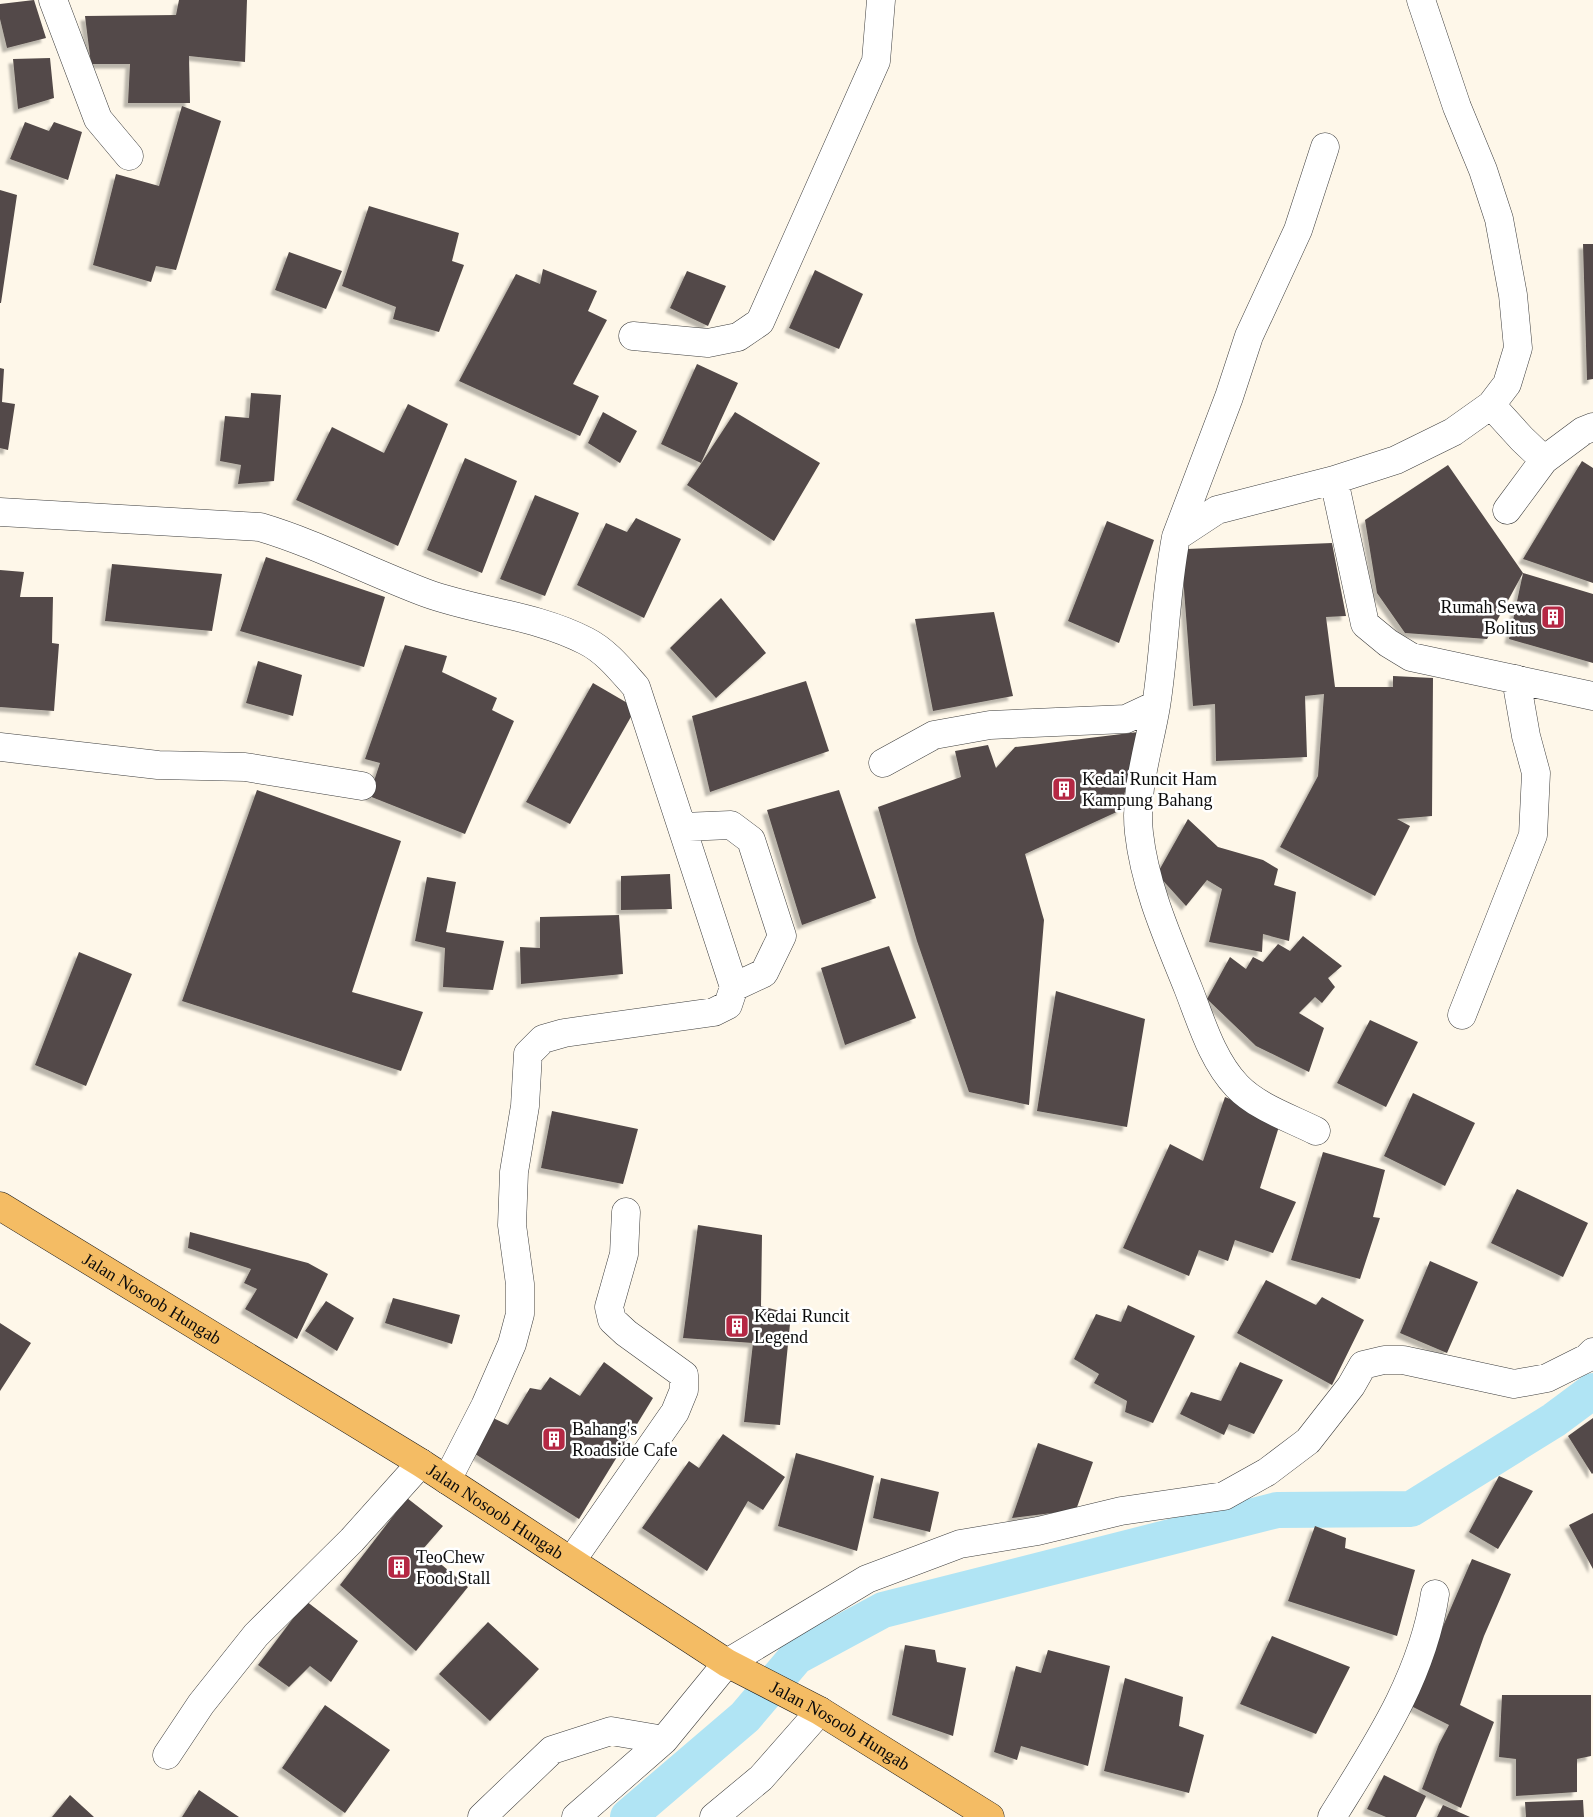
<svg xmlns="http://www.w3.org/2000/svg" width="1593" height="1817" viewBox="0 0 1593 1817" font-family="Georgia,serif">
<style>
.lines{fill:none;stroke-linecap:round;stroke-linejoin:round}
.canal{stroke:#b0e4f4;stroke-width:36}
.building{fill:#534a48;filter:url(#shadow)}
.minor-casing{stroke:#3e3e3e;stroke-width:29}
.major-casing{stroke:#1c1c1c;stroke-width:29}
.minor{stroke:#fff;stroke-width:28}
.major{stroke:#f4bc64;stroke-width:28}
.labels{text-anchor:middle;dominant-baseline:central;stroke-width:5;stroke-linejoin:round;paint-order:stroke}
.poi-label{font-size:18px;fill:#0b0b0b;stroke:#fff;text-anchor:start}
.street-label{font-size:18px;fill:#0b0b0b;stroke:#fff}
</style>
<defs>
<filter id="shadow"><feDropShadow dx="-4.5" dy="4.5" stdDeviation="1" flood-color="#0004"/></filter>
</defs>
<rect width="100%" height="100%" fill="#fef7e9"/>
<g class="lines">
<!-- canal -->
<path class="canal" d="M628,1817l117,-100 51,-60 87,-47 394,-100 134,-1 143,-89 39,-29"/>
</g>
<!-- building -->
<path class="building" d="M34,0l12,38 -39,10 -7,-29v-15z
M179,0h68l-2,62 -56,-6 1,47h-62l2,-39h-39l-6,-48 91,-1z
M50,58l4,40 -36,11 -5,-50z
M182,106l39,15 -45,149 -20,-4 -5,16 -58,-17 23,-91 43,12z
M25,122l24,9 5,-9 28,10 -14,48 -58,-21z
M0,190l17,5 -16,108h-1z
M369,206l90,27 -7,28 12,4 -25,67 -46,-13 3,-12 -54,-21z
M1583,244h10v135l-6,1z
M289,252l53,19 -16,38 -51,-19z
M543,269l54,22 -9,20 19,9 -34,64 26,12 -19,40 -121,-55 57,-107 24,10z
M815,270l48,24 -24,55 -50,-21z
M687,271l39,15 -18,40 -38,-18z
M697,364l41,19 -37,80 -40,-19z
M0,368l4,1 -2,33 13,2 -7,46 -8,-2z
M251,393l30,2 -7,86 -36,3 3,-19 -21,-4 5,-45 24,2z
M408,404l40,20 -50,122 -102,-46 36,-73 52,26z
M603,412l34,19 -17,32 -32,-20z
M735,412l85,51 -46,78 -87,-56z
M465,458l52,23 -35,92 -55,-23z
M1582,461l11,7v115l-70,-24z
M1448,465l75,108 -36,66 -82,-6 -28,-40 -12,-73z
M535,495l44,18 -34,83 -45,-17z
M636,518l45,21 -37,79 -67,-33 29,-62 21,9z
M1107,521l47,19 -35,103 -51,-22z
M1332,543l14,73 -20,1 9,70h58v-11l40,2 -1,138 -35,3 13,7 -35,70 -95,-49 38,-71 6,-82 -19,2 2,61 -91,4 -1,-57 -22,2 -11,-142 5,-15z
M266,557l119,40 -21,70 -124,-36z
M112,564l110,10 -10,57 -107,-10z
M0,570l24,2 -4,25h33l-1,46 7,1 -5,67 -54,-4z
M1523,573l70,21v69l-84,-24z
M721,598l45,55 -50,45 -46,-50z
M994,612l19,84 -80,15 -18,-92z
M405,645l42,11 -5,16 55,26 -5,12 22,11 -49,113 -96,-38 11,-33 -15,-4z
M258,661l44,14 -9,41 -47,-13z
M806,681l23,70 -119,41 -18,-76z
M593,683l43,25 -66,116 -44,-22z
M1138,732l-17,78 -96,44 19,66 -15,185 -60,-13 -52,-151 -39,-134 83,-30 -6,-26 33,-6 8,23 19,-21z
M257,790l144,51 -49,151 71,20 -22,59 -219,-70z
M839,790l37,108 -74,27 -35,-115z
M1188,819l30,28 45,13 15,9 -4,16 22,7 -7,49 -26,-7 -1,18 -53,-10 13,-53 -15,-9 -21,26 -29,-32z
M670,874l2,35 -51,1v-34z
M427,877l29,5 -10,50 58,9 -11,49 -50,-3 2,-39 -30,-7z
M619,915l4,59 -102,10 -1,-37 20,1v-31z
M1303,936l39,30 -14,12 7,9 -13,16 -7,-6 -16,16 25,15 -15,44 -53,-26 -49,-47 23,-42 16,12 7,-12 10,5 15,-18 12,7z
M889,946l27,72 -71,27 -24,-77z
M79,952l53,22 -46,112 -51,-21z
M1056,991l89,28 -18,108 -90,-16z
M1370,1020l48,22 -32,65 -49,-24z
M1413,1093l62,30 -30,63 -61,-30z
M1225,1097l56,23 -21,68 36,14 -23,51 -38,-13 -7,21 -29,-11 -10,26 -66,-28 47,-104 33,17z
M552,1111l86,18 -15,55 -82,-16z
M1323,1152l62,18 -12,47 7,1 -20,61 -69,-19z
M1517,1189l71,34 -25,54 -72,-34z
M698,1225l64,10 -1,71 30,8 -11,111 -36,-3 9,-79 -70,-5z
M190,1232l118,31 20,11 -31,65 -52,-30 12,-20 -13,-6 7,-14 -63,-21z
M1430,1261l48,21 -31,71 -47,-20z
M1266,1280l50,25 6,-8 42,23 -32,65 -95,-52z
M393,1298l67,17 -8,29 -67,-21z
M326,1301l28,17 -17,33 -32,-20z
M1128,1305l67,31 -42,87 -28,-11 2,-11 -33,-18 5,-9 -25,-15 22,-45 25,8z
M0,1323l31,20 -31,48z
M604,1362l49,36 -74,121 -107,-67 19,-35 17,8 22,-37 11,2 9,-13 30,19z
M1240,1362l43,18 -29,54 -25,-10 -5,11 -44,-21 11,-22 30,9z
M1593,1418v55l-1,1 -24,-38z
M723,1434l62,43 -22,33 -15,-9 -41,70 -65,-43 47,-67 10,7z
M1038,1443l55,19 -17,48 -64,8z
M796,1453l78,23 -17,75 -79,-25z
M1499,1476l34,15 -35,58 -29,-17z
M881,1478l58,14 -9,40 -57,-14z
M407,1498l36,28 -20,23 45,38 -52,64 -76,-66z
M1593,1513v56l-24,-44z
M1315,1526l31,12 -1,10 70,22 -18,66 -109,-35z
M1472,1559l39,15 -27,62 -24,69 34,17 -33,86 -39,-19 17,-45 10,-19 -40,-20z
M306,1601l52,40 -27,41 -21,-16 -21,21 -31,-22z
M488,1622l51,47 -49,52 -51,-47z
M1272,1636l78,31 -34,67 -76,-30z
M905,1645l30,5 2,12 29,6 -13,68 -61,-21z
M1048,1650l62,16 -22,100 -67,-20 -4,14 -23,-8 22,-86 25,7z
M1125,1678l58,19 -4,29 25,9 -15,58 -85,-22z
M1502,1695h89v61l-14,3v33l-61,4v-37l-17,-2z
M325,1705l65,45 -45,63 -63,-45z
M1384,1775l42,21 -10,21h-30l-19,-8z
M199,1790l40,27h-57z
M70,1795l24,22h-42z
M1583,1800l1,17h-58l-1,-15z
M1443,1805l27,12h-33z"/>
<g class="lines">
<!-- minor casing -->
<g class="minor-casing">
<path id="minor" d="M53,0l45,119 31,37
M1421,0l36,107 26,63 16,49 14,76 5,53 -11,36 -16,21 -38,27 -57,28 -62,20 31,144 23,19 23,14 182,39
M633,336l75,7 30,-6 22,-15 116,-261 5,-61
M1491,405l31,34 22,21 39,-29 10,-4
M1507,510l37,-50
M0,512l260,15c57,17 110,45 166,66 52,19 110,22 160,48 20,10 35,29 50,46l98,300 -6,18 -14,7 -150,21 -21,6 -15,15 -3,52 -11,66 -2,53 8,59v30l-8,30 -27,62 -38,74
M1176,537l53,-140 20,-61 49,-106 27,-83
M0,747l158,18 87,2 117,19
M883,763l51,-28 56,-10 136,-6 30,-14
M683,827l48,-2 20,15 31,96 -18,37 -30,14
M1462,1015l71,-180 3,-62 -10,-37 -10,-57
M1316,1131c-26,-13 -59,-24 -79,-45 -25,-26 -36,-65 -49,-98 -20,-50 -43,-101 -49,-155 -5,-42 10,-85 17,-127 9,-56 9,-112 20,-169l41,-27 117,-30
M572,1560l103,-148 9,-22v-15l-58,-42 -14,-13 -3,-13 15,-53 2,-42
M167,1755l34,-51 55,-69 96,-95 69,-77
M482,1817l70,-67 59,-19 53,9
M576,1817l88,-77 63,-77 140,-84 93,-35 78,-13 83,-20 103,-15 43,-24 41,-31 43,-55 12,-21 21,-5h19l111,24 33,-6 40,-20 6,-6
M714,1817l47,-39 59,-67
M1332,1817c44,-71 90,-139 103,-223"/>
</g>
<!-- major casing -->
<g class="major-casing">
<g id="major">
<path id="s1" d="M0,1206l421,257 306,200 93,48 170,106"/>
</g>
</g>
<!-- minor -->
<use href="#minor" class="minor"/>
<!-- major -->
<use href="#major" class="major"/>
</g>
<!-- icons -->
<defs>
<g id="building-square" transform="scale(1.25)"><rect x="-9" y="-9" width="18" height="18" rx="4" fill="#b52844" stroke="#fff"/><path d="M-4-6H4V6H1V3H-1V6H-4ZM-2.5-4.3h1.7v1.8h-1.7ZM.8-4.3h1.7v1.8H.8ZM-2.5-1h1.7V.8h-1.7ZM.8-1h1.7V.8H.8Z" fill="#fff"/></g>
</defs>
<g fill-rule="evenodd">
<use href="#building-square" x="1553" y="617"/>
<use href="#building-square" x="1064" y="789"/>
<use href="#building-square" x="737" y="1326"/>
<use href="#building-square" x="554" y="1439"/>
<use href="#building-square" x="399" y="1567"/>
</g>
<g class="labels">
<!-- poi labels -->
<g class="poi-label">
<text x="1536" y="607" text-anchor="end">Rumah Sewa<tspan x="1536" dy="21">Bolitus</tspan></text>
<text x="1082" y="779">Kedai Runcit Ham<tspan x="1082" dy="21">Kampung Bahang</tspan></text>
<text x="754" y="1316">Kedai Runcit<tspan x="754" dy="21">Legend</tspan></text>
<text x="572" y="1429">Bahang's<tspan x="572" dy="21">Roadside Cafe</tspan></text>
<text x="416" y="1557">TeoChew<tspan x="416" dy="21">Food Stall</tspan></text>
</g>
<!-- street labels -->
<g class="street-label">
<text stroke="none"><textPath href="#s1" startOffset="178">Jalan Nosoob Hungab</textPath></text>
<text stroke="none"><textPath href="#s1" startOffset="582">Jalan Nosoob Hungab</textPath></text>
<text stroke="none"><textPath href="#s1" startOffset="988">Jalan Nosoob Hungab</textPath></text>
</g>
</g>
</svg>
